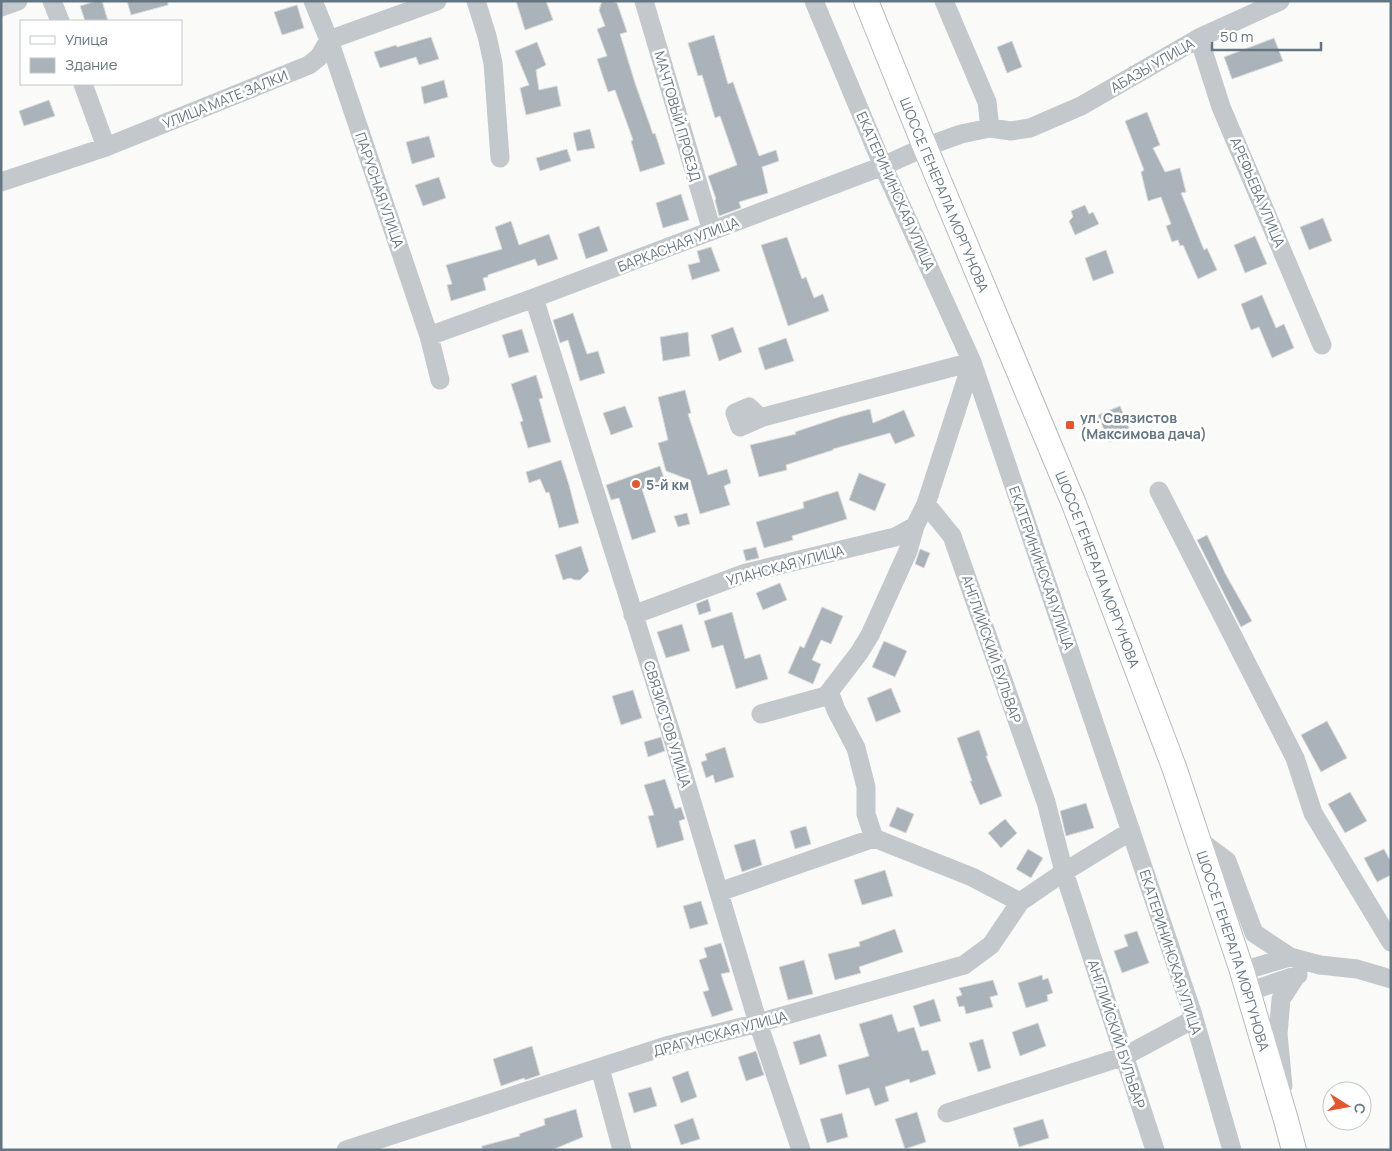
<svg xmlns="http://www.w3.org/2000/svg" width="1392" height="1151" viewBox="0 0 1392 1151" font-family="Manrope,sans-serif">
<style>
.building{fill:#aab3b9;stroke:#dcdcda}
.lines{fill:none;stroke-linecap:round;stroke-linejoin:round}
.major-casing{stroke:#b5babe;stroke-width:26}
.minor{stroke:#c3c8cc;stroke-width:19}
.major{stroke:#fff;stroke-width:24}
.poi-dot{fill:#e4572e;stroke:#fff;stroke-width:2}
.labels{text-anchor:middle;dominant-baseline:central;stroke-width:5;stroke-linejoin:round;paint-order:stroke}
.street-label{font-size:14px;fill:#657683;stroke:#fff}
.poi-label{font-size:14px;font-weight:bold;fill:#657683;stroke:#fff;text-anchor:start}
</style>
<rect width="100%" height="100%" fill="#fafaf8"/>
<!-- building -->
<path class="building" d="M96,1h6l6,20h-23l-5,-15z
M127,1h41v4l-37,10z
M516,1h30l7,19 -28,10z
M602,1h10l5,2 10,29 -7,2 15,49 18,51 2,-1 10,31 -25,8 -9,-31 2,-1 -18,-50 -7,2 -11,-33 10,-3 -10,-27 8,-3 -6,-16z
M297,5l7,23 -22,7 -8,-23z
M714,35l14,49 5,-2 26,74 17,-6 3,11 -17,6 6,26 -29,9 2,6 -22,8 -4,-16 1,-1 -8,-23 29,-11 -17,-49 -5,2 -13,-43 -4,1 -10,-33z
M431,37l8,22 -20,6 -3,-8 -36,11 -6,-16 22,-7 1,2z
M1274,38l9,23 -51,18 -8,-22z
M1012,41l10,26 -15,6 -10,-26z
M537,42l9,23 -10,5 3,20 18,-4 4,20 -35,9 -6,-27 9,-3 -14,-34z
M444,80l4,17 -24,7 -3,-17z
M49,100l6,16 -31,10 -5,-15z
M1147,112l13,33 -7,3 12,24 15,-4 6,24 -5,1 23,57 3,-2 10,22 -19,9 -15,-34 -3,1 -2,-6 -6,2 -6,-16 5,-2 -10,-27 -13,4 -7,-29 3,-2 -19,-49z
M590,129l5,19 -18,3 -4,-18z
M429,136l6,21 -23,7 -6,-22z
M567,149l4,12 -31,10 -4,-13z
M439,177l7,21 -23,8 -8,-21z
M681,194l8,26 -26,8 -7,-25z
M1085,205l4,9 4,-2 6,12 -24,11 -6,-14 4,-4 -2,-6z
M1323,218l9,23 -23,9 -9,-23z
M511,221l8,24 30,-11 9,25 -20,7 -3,-7 -47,16v2l-5,1 3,12 -35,11 -4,-16 5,-1 -6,-19 56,-16 -7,-22z
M599,226l9,25 -22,8 -8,-25z
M1255,236l12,28 -22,9 -11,-28z
M787,237l15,42 4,-2 8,21 9,-4 6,17 -41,15 -27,-81z
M711,247l9,24 -28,9 -4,-15 12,-3 -3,-11z
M1106,250l8,23 -21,8 -8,-23z
M1262,295l14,33 8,-4 10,24 -22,10 -13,-31 -8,3 -10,-26z
M573,313l14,41 11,-3 7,22 -25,8 -12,-41 -8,3 -7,-23z
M733,327l9,25 -23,9 -8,-26z
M522,329l7,23 -20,6 -7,-23z
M688,332l2,24 -27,5 -3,-24z
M786,338l8,23 -29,9 -7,-22z
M536,375l7,23 -4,1 12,43 -23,6 -8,-26 3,-1 -12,-37z
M685,390l6,23 -3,1 20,61 19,-6 4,14 -7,3 6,19 -30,9 -10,-34 -24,-9 -8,-28 10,-3 -10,-43z
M625,406l8,21 -22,8 -8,-22z
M1120,406l11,27 -22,9 -11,-27z
M870,409l3,14 31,-13 11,26 -20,8 -5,-11 -57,16v1l-47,15 1,5 -28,7 -9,-32 46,-11 -1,-2 45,-15z
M561,460l8,25 10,38 -20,5 -10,-36 -3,1 -6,-14 -11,4 -3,-11z
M660,466l5,15 -23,8 14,43 -24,8 -13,-42 -8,2 -5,-15z
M859,473l27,11 -11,27 -26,-11z
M838,491l9,28 -55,17 1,4 -29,8 -8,-26 48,-14 -1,-6z
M687,513l3,11 -12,3 -4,-11z
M1207,535l19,40 26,46 -11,6 -44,-87z
M581,546l8,25 -9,9h-5l-5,-2 -7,2 -8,-25z
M756,547l3,11 -13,3 -3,-11z
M920,549l10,4 -6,15 -9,-4z
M780,583l7,17 -24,10 -7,-17z
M708,599l3,12 -12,4 -3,-11z
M822,607l21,9 -12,28 -10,-4 -9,20 9,4 -8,20 -25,-11 12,-27 4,2z
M732,612l13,47 15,-5 8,25 -32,10 -13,-44 -11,3 -8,-27z
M682,624l8,27 -24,7 -9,-26z
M884,641l23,10 -12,26 -23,-10z
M891,688l10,24 -25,10 -9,-24z
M633,690l9,28 -21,7 -9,-29z
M1327,721l20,37 -26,14 -20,-37z
M979,730l9,26h-2l16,40 -22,9 -10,-24h2l-15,-43z
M661,737l4,14 -17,6 -4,-15z
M725,747l9,30 -19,6 -2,-8 -7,3 -5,-16 6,-2 -2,-6z
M665,779l10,30 6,-2 4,12 -6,2 5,19 -27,8 -9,-32 6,-1 -10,-30z
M1350,792l17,29 -22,12 -17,-29z
M1086,803l8,25 -28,8 -6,-25z
M897,807l17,7 -8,19 -17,-7z
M1005,819l12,14 -16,15 -13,-15z
M806,826l5,18 -16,5 -5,-18z
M755,839l7,26 -20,7 -8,-27z
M1028,849l15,9 -12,20 -15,-9z
M1384,849l7,13v13l-14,7 -13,-24z
M885,870l8,26 -31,9 -8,-25z
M701,901l7,23 -18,5 -7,-23z
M895,929l8,23 -44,15 2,6 -26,7 -7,-26 32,-8 -1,-4z
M1137,931l12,32 -27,10 -8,-22 14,-5 -4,-11z
M721,943l9,29 -9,2 12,36 -21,7 -9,-25 6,-2 -10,-30 8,-3 -3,-9z
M804,960l9,34 -25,6 -9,-33z
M1042,975l1,5 5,-2 5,15 -6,2 1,6 -22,7 -8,-25z
M993,980l5,15 -8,2 3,10 -27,7 -2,-8 -5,1 -3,-10 6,-2 -3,-7z
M934,999l7,22 -21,6 -7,-21z
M892,1014l6,18 16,-5 8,24 6,-1 8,24 -26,9 -1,-4 -24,8 4,14 -14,5 -6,-18 -23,7 -8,-30 31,-9 -10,-32z
M1038,1023l8,23 -26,10 -8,-24z
M820,1034l7,22 -27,9 -7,-23z
M983,1039l8,29 -13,4 -9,-29z
M532,1046l8,29 -15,5 -1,-2 -23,8 -8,-27z
M756,1051l8,24 -18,6 -8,-24z
M688,1071l9,26 -16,6 -9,-26z
M651,1087l6,19 -23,7 -6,-20z
M576,1109l7,28 -31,13h-70v-4l38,-10 -1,-2 26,-9 -1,-6z
M917,1112l9,30 -21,7 -10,-30z
M842,1113l6,24 -21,6 -7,-24z
M693,1118l7,21 -19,6 -7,-20z
M1043,1119l6,19 -30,9 -6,-19z"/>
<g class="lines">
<!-- major casing -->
<g class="major-casing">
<g id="major">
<path id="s1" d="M866,1l59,146 149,357 100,263 68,204 44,149 8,30"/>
</g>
</g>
<!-- minor -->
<path class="minor" d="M52,1l8,20
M313,1l16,39 100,296 11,44
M476,1l11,35 6,27 7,95
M644,1l68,230
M814,1l69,165 89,196 220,650 40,138
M944,1l43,101 3,26
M1,7l17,-6
M1199,38l22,69 101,238
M83,84l23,63
M1,182l105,-35 203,-82 10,-8 10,-17 108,-39
M534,298l139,441 85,284 43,127
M429,336l105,-38 349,-132 42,-19 36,-13 29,-6 21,3 19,-3 51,-22 118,-68 81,-37
M763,417l-5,-1 -9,-9 -14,6 5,14 23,-10 209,-55
M1159,491l136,267 18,55 78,129
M926,504l26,32 94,266 18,70 91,278
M915,526l-7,25 -38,84 -11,18 -33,43 6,3 4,11 20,38 10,39v27l8,24 98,39 48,25
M633,615l113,-42 149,-36 20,-11 11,-22 46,-142
M761,714l65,-18
M1199,840l28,21 27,72 36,24 30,8 37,4 34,10
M719,892l155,-54
M1242,971l48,-14
M1248,992l50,-17
M600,1068l22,82
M1283,1086l-5,-52 3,-35 15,-23
M947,1113l178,-57 69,-37
M346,1150l320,-104 92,-23 206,-58 27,-20 29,-43 44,-30 67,-41"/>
<!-- major -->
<use href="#major" class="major"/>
</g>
<!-- markers -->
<g class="poi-dot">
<rect x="1065" y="420" width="10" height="10" rx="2.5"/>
<circle cx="636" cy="484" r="5"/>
</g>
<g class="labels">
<!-- street labels -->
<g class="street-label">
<text transform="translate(1152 65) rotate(-30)">АБАЗЫ УЛИЦА</text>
<text transform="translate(225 99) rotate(-22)">УЛИЦА МАТЕ ЗАЛКИ</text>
<text transform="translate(678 116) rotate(74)">МАЧТОВЫЙ ПРОЕЗД</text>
<text transform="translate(380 190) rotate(71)">ПАРУСНАЯ УЛИЦА</text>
<text transform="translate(896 191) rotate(66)">ЕКАТЕРИНИНСКАЯ УЛИЦА</text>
<text transform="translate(1258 192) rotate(67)">АРЕФЬЕВА УЛИЦА</text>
<text stroke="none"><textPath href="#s1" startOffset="209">ШОССЕ ГЕНЕРАЛА МОРГУНОВА</textPath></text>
<text transform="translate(678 244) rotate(-21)">БАРКАСНАЯ УЛИЦА</text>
<text transform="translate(785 565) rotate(-15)">УЛАНСКАЯ УЛИЦА</text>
<text transform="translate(1042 568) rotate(71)">ЕКАТЕРИНИНСКАЯ УЛИЦА</text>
<text stroke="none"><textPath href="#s1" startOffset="614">ШОССЕ ГЕНЕРАЛА МОРГУНОВА</textPath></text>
<text transform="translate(992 649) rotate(71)">АНГЛИЙСКИЙ БУЛЬВАР</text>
<text transform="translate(668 724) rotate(73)">СВЯЗИСТОВ УЛИЦА</text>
<text stroke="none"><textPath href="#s1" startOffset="1019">ШОССЕ ГЕНЕРАЛА МОРГУНОВА</textPath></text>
<text transform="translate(1171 952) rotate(72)">ЕКАТЕРИНИНСКАЯ УЛИЦА</text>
<text transform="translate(720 1033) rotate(-15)">ДРАГУНСКАЯ УЛИЦА</text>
<text transform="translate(1117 1034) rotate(72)">АНГЛИЙСКИЙ БУЛЬВАР</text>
</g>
<!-- poi labels -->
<g class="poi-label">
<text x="1080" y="417">ул. Связистов<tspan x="1080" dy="16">(Максимова дача)</tspan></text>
<text x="646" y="484">5-й км</text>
</g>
</g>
<!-- border -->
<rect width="1392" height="1151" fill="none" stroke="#657683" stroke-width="5"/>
<!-- legend -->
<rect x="20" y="20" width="162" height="65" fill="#ffffff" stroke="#c1c8cd"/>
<rect x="30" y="36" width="25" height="8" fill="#ffffff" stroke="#c1c8cd"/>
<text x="65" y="45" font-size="15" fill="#657683">Улица</text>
<rect x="30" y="58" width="25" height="15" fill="#aab3b9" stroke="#c1c8cd"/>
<text x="65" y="70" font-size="15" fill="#657683">Здание</text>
<!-- north arrow -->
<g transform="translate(1347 1106) rotate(101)"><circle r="24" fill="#ffffff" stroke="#c1c8cd"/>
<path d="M0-4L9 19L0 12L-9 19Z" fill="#e4572e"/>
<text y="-8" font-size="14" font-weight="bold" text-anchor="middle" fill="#657683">С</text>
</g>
<!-- scale -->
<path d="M1212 42v8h109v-8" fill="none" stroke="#657683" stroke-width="2.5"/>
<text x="1220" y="42" font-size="15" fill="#657683" stroke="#ffffff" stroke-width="4" paint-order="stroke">50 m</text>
</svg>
